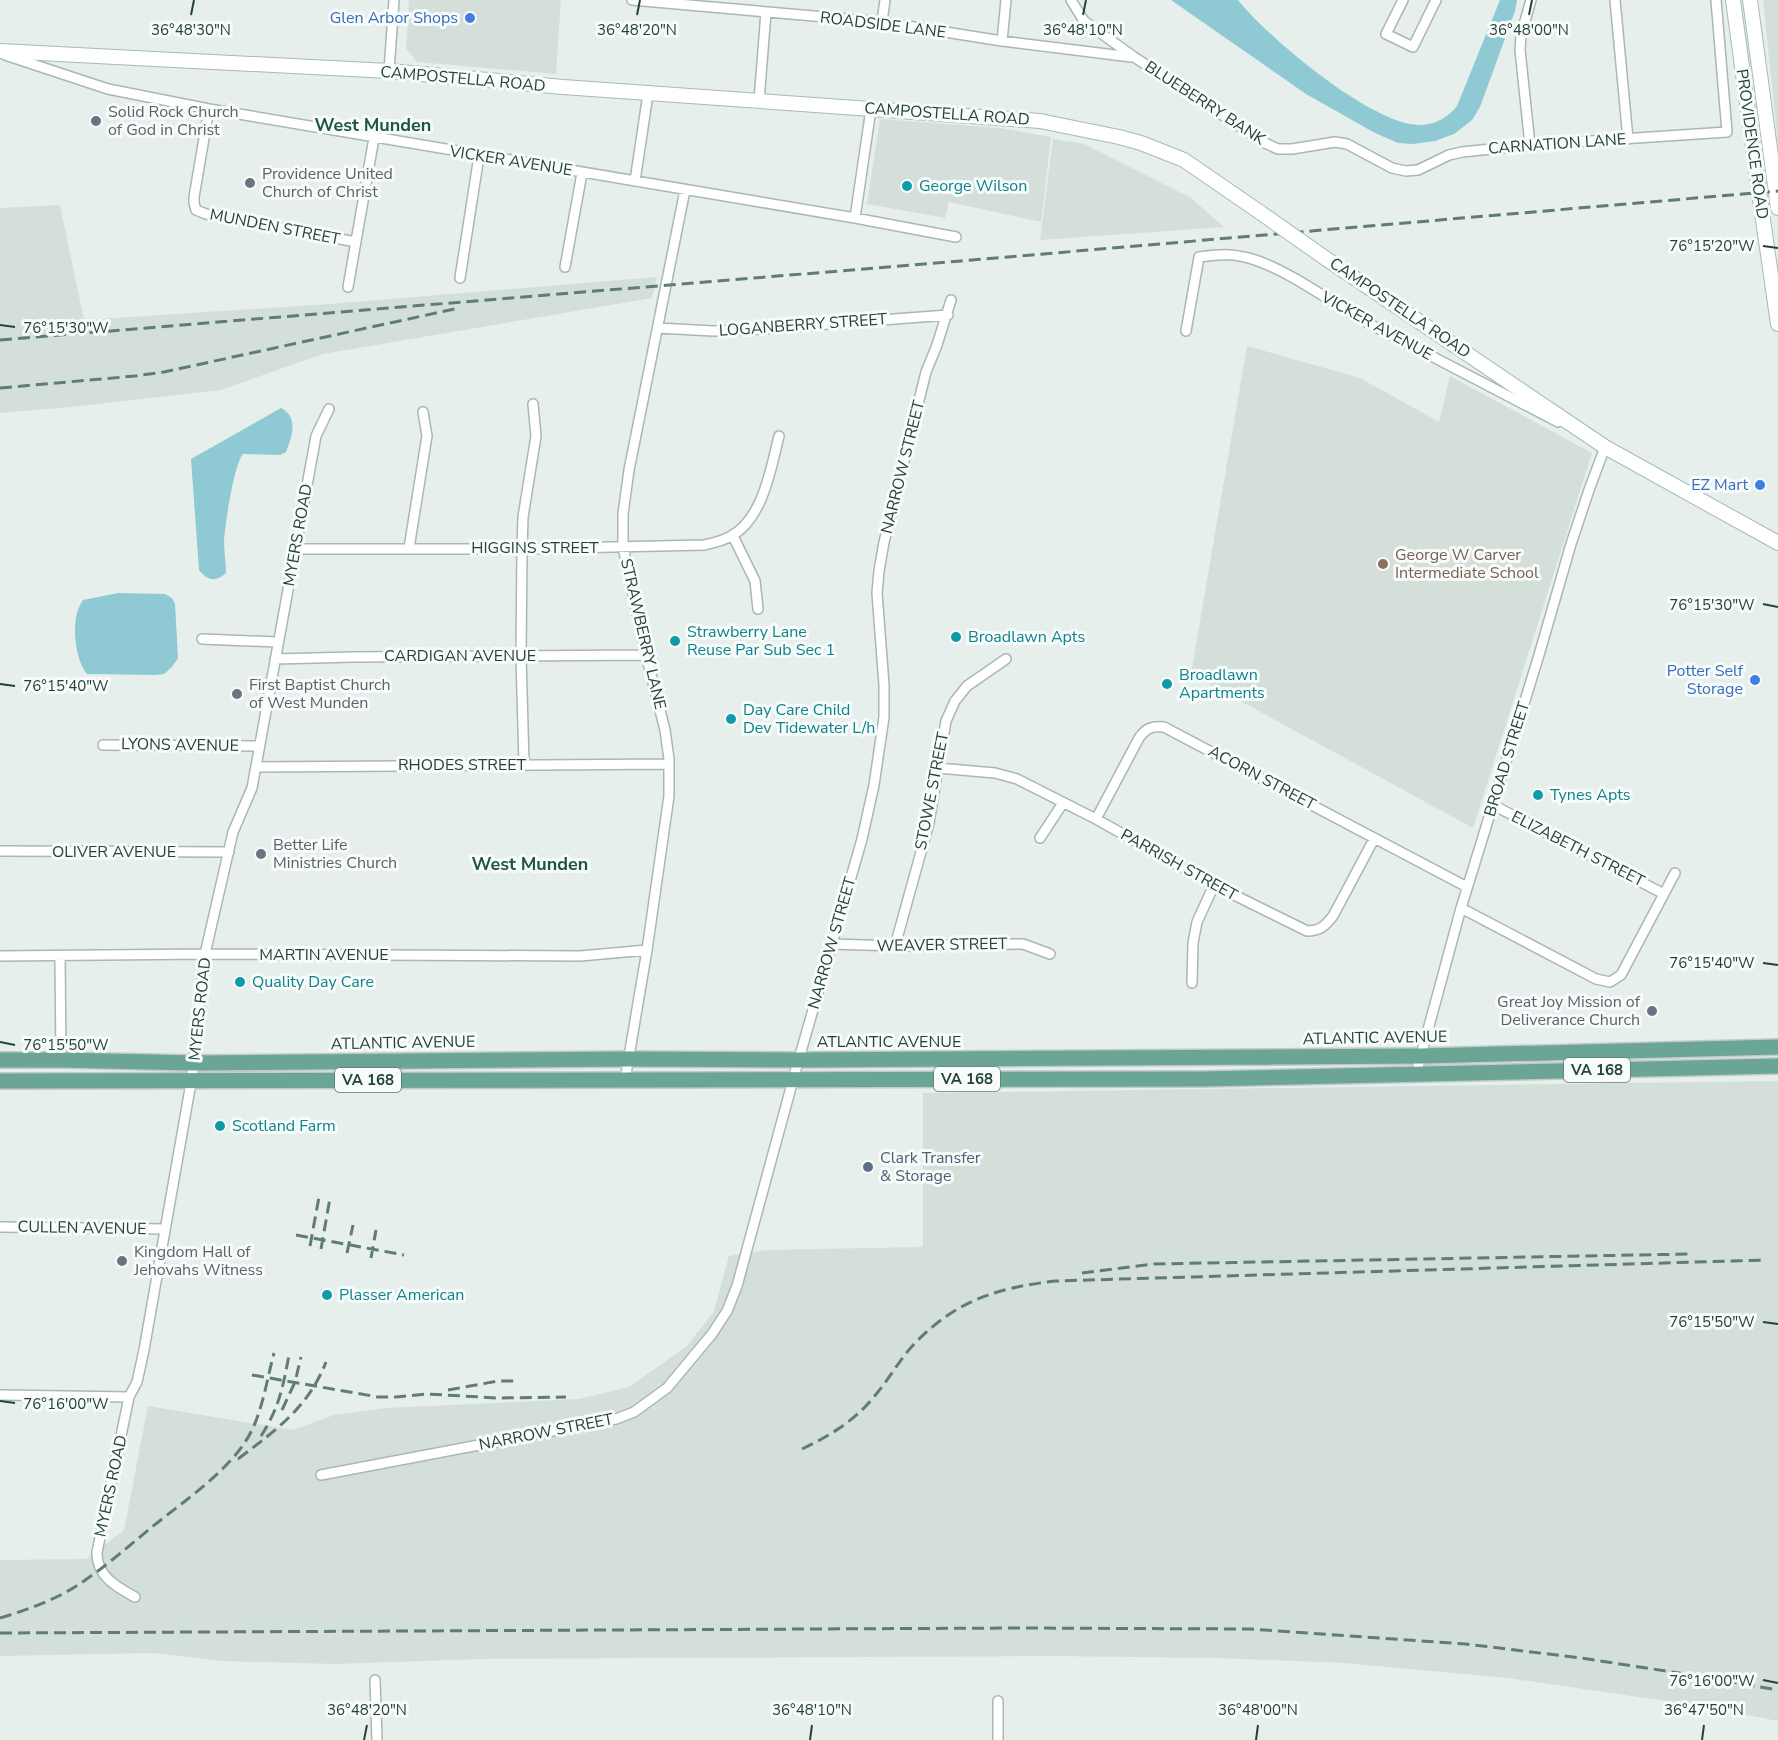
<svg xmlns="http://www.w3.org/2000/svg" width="1778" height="1740" viewBox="0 0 1778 1740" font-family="'Nunito Sans',sans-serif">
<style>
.built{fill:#d4dfda}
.water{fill:#8ec9d4}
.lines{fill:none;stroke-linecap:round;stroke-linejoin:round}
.minor-casing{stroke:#a8b8b2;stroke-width:12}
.secondary-casing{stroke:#a4bbb3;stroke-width:16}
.primary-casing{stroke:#c2cac8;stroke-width:18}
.minor{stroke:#fff;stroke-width:9}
.secondary{stroke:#fff;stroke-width:14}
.primary{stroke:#6aa596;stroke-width:15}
.rail{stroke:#5f7d75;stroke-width:3;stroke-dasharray:12 6;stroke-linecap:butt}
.secondary-bridge-casing{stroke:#a4bbb3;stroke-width:16;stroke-linecap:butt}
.secondary-bridge{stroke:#fff;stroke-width:14}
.ticks{fill:none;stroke:#24423a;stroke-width:2}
.shop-dot{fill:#3f7fe0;stroke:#f7fbf9;stroke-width:2}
.worship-dot{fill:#6b7280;stroke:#f7fbf9;stroke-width:2}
.culture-dot{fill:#0f9aa8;stroke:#f7fbf9;stroke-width:2}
.education-dot{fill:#8d6e63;stroke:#f7fbf9;stroke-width:2}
.service-dot{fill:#5c6f8a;stroke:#f7fbf9;stroke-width:2}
.labels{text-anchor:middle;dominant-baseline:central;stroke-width:6;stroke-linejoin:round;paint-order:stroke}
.shield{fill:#f7fbf9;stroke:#637a73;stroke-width:1.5}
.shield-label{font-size:15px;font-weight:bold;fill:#24423a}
.shop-label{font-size:16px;fill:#366cbe;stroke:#f7fbf9;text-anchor:end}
.street-label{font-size:16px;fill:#24423a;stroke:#f7fbf9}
.worship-label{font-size:16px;fill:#5b616d;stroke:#f7fbf9;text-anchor:start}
.culture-label{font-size:16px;fill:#0d838f;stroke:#f7fbf9;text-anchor:start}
.education-label{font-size:16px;fill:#785e54;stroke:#f7fbf9;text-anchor:start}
.service-label{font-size:16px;fill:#4e5e75;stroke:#f7fbf9;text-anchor:start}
.neighbourhood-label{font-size:18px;font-weight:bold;fill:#1f5548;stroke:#f7fbf9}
.ticks-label{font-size:15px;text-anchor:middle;fill:#24423a;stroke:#f7fbf9;stroke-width:6;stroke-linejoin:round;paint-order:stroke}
</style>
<rect width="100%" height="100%" fill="#e6efeb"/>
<!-- built -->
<path class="built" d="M409,0h152l-5,74 -139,-12 -11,-14z
M1763,0h15v144z
M880,119l120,9 51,9 -10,85 -92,-20 -4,16 -78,-14z
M1053,139l31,5 107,54 33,29 -184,13z
M60,205l24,115 245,-16 328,-27 -5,21 -329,56 -102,36 -150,17 -71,6v-205z
M1247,346l113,32 79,44 11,-46 142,77 -119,375 -282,-154z
M1778,1081v640l-78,-15 -192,-28 -164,-15 -127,-5 -168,-2 -566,3 -148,5 -114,-3 -68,-8 -153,3v-96l86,-1 38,-29 24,-124 145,24 41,-15 52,-7 193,-9 50,-12 58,-41 27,-35 15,-55 37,-6 157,-3v-154z"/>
<!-- water -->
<path class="water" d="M1171,0h67c29,37 137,128 184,125 15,-1 26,-8 35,-19l43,-106h17l-2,11 -35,96 -8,13 -18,14 -19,7 -22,3 -15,-1 -23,-10 -69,-39z
M281,408c18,9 11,29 5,44l-6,3 -37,-1c-9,10 -18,71 -19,87 0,10 2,22 2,32 -11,10 -19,7 -27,-3l-8,-111z
M118,593l47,1 7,4 3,6 3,54 -6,9 -8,7 -8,1 -69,-1c-13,-16 -17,-57 -4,-74z"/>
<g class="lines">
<!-- minor casing -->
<g class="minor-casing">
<path id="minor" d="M632,0l250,22 120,19 129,16
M1071,0l13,21 50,36 131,86 13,6h14l43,-7 12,2 45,24 14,3 12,-1 31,-15 13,-3 68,-7 197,-13 -11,-132
M1403,0l-17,34 27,13 23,-47
M1615,0l13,139
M882,22l3,-22
M1002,41l4,-41
M5,55l103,34 101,20 646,109 101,19
M389,71l5,-71
M759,101l7,-89
M209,109l-15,88v6l2,7 10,4 150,28
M1530,145l-10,-95 1,-15 10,-35
M635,181l13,-87
M855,218l16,-109
M565,267l17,-94
M460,278l19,-122
M348,287l26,-149
M658,328l55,3 34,-1 201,-15
M1186,331l13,-74c23,-3 37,-4 59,4 36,13 74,42 108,61 64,34 128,66 192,100
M733,536l22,45 3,28
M409,548l18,-112 -4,-24
M296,549h226l182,-4c9,-2 19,-4 27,-9 32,-17 40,-68 48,-100
M202,639l75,3
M275,659l78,-2 293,-2
M103,745l155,1
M524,764l-3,-108 1,-107 1,-32 13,-81 -3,-32
M256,767l413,-3
M938,768l57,5 22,6 79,40 118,66 93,46c13,0 18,-5 26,-15l41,-77
M1493,805l171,89
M1096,819l43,-81c7,-10 13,-12 25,-11l303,160
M1040,838l23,-35
M0,851l229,1
M1461,908l135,71 14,3 11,-7 54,-102
M832,944l63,2 128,-2 27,10
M895,946l34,-123 17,-102 9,-20 12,-15 39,-27
M0,956l205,-2 375,2 67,-6
M60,956l1,104
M1192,983l1,-40 4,-21 17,-37
M1416,1074l45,-166 78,-253 32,-111 18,-54 16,-43 -3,-2
M625,1080l22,-130 22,-154v-37l-4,-29 -19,-75 -23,-108v-33l6,-44 56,-280
M0,1227l165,2
M0,1395l129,2
M321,1475l295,-56 18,-7 33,-24 45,-54 15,-23 10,-25 59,-217 66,-230 12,-54 10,-68v-32l-7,-92 2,-22 5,-29 42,-170 11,-27 14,-45
M135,1597c-18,-10 -39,-21 -38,-45l32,-155 8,-15 7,-32 48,-273 13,-123 28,-122 19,-44 64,-352 13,-27
M375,1680l2,60
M998,1740v-39"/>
</g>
<!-- secondary casing -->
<g class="secondary-casing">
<path id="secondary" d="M1733,0l26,192 19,132
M1750,0l28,208
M0,51l389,20 174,16 477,34 79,16 22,6 43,17 77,53
M1325,258l280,189 173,96"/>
</g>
<!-- primary casing -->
<g class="primary-casing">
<path id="primary" d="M0,1060h61l133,3 435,-4 170,1 623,-4 356,-9
M0,1081l1202,-2 576,-13"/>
</g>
<!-- minor -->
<use href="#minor" class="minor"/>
<!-- secondary -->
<use href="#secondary" class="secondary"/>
<!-- primary -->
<use href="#primary" class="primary"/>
<!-- rail -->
<path class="rail" d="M0,340l961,-79 817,-70
M0,388l135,-12 29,-4 295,-64
M296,1235l108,20
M310,1246l9,-49
M321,1249l9,-51
M347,1253l6,-28
M371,1258l5,-28
M1082,1273l72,-9 536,-10
M252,1375l126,22h18l31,-3 71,4 68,-1
M448,1390l50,-9h20
M282,1410l13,-28 6,-25
M261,1436c18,-28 22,-49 28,-81
M802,1449c27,-13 51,-27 71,-51 15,-17 26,-38 42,-55 42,-43 82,-55 140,-62l710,-21
M238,1459c38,-29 70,-51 88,-97
M0,1618c23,-7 47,-15 68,-27 31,-18 57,-42 84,-64 32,-26 80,-58 99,-95 12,-24 16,-53 23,-79
M0,1633l1018,-5 232,1 216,15 115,14 98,15 99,17"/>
<!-- secondary-bridge casing -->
<g class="secondary-bridge-casing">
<path id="secondary-bridge" d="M1261,213l64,45"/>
</g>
<!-- secondary-bridge -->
<use href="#secondary-bridge" class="secondary-bridge"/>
</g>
<!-- ticks -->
<path class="ticks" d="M191,15l3,-15M637,15l3,-15M1083,15l3,-15M1529,15l3,-15M1763,246l15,2M0,325l15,2M1763,604l15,3M0,684l15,2M1763,963l15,2M0,1042l15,3M1763,1322l15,2M0,1401l15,2M1763,1680l15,3M364,1740l3,-15M810,1740l2,-15M1256,1740l2,-15M1702,1740l2,-15"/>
<!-- markers -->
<g class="shop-dot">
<circle cx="470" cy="18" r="6"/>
<circle cx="1760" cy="485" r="6"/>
<circle cx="1755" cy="680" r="6"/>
</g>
<g class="worship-dot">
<circle cx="96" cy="121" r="6"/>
<circle cx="250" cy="183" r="6"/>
<circle cx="237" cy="694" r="6"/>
<circle cx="261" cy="854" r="6"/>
<circle cx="1652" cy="1011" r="6"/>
<circle cx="122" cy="1261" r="6"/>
</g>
<g class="culture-dot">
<circle cx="907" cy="186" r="6"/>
<circle cx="956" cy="637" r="6"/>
<circle cx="675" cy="641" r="6"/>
<circle cx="1167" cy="684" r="6"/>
<circle cx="731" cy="719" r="6"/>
<circle cx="1538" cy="795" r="6"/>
<circle cx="240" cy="982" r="6"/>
<circle cx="220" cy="1126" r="6"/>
<circle cx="327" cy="1295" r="6"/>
</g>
<circle class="education-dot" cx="1383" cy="564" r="6"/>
<circle class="service-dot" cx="868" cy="1167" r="6"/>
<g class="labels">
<!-- shield labels -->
<g class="shield">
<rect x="1564" y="1058" width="66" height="24" rx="4.5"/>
<rect x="934" y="1067" width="66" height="24" rx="4.5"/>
<rect x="335" y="1068" width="66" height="24" rx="4.5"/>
</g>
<g class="shield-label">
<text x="1597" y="1070">VA 168</text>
<text x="967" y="1079">VA 168</text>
<text x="368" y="1080">VA 168</text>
</g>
<!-- shop labels -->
<g class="shop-label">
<text x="458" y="18">Glen Arbor Shops</text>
<text x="1748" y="485">EZ Mart</text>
<text x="1743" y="671">Potter Self<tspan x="1743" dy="18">Storage</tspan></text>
</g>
<!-- street labels -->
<g class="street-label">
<text transform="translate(883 25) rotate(7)">ROADSIDE LANE</text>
<text transform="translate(463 79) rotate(5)">CAMPOSTELLA ROAD</text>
<text transform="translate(1205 103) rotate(33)">BLUEBERRY BANK</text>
<text transform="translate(947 114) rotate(4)">CAMPOSTELLA ROAD</text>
<text transform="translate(1557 144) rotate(-4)">CARNATION LANE</text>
<text transform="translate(1752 144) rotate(82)">PROVIDENCE ROAD</text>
<text transform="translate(511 161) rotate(9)">VICKER AVENUE</text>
<text transform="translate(275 227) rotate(11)">MUNDEN STREET</text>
<text transform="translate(1400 308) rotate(34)">CAMPOSTELLA ROAD</text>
<text transform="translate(803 325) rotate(-4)">LOGANBERRY STREET</text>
<text transform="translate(1377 326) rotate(29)">VICKER AVENUE</text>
<text transform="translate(903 467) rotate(-76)">NARROW STREET</text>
<text transform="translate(298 535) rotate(-80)">MYERS ROAD</text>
<text x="535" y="548">HIGGINS STREET</text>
<text transform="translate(643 634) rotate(77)">STRAWBERRY LANE</text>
<text x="460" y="656">CARDIGAN AVENUE</text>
<text transform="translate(180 745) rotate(1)">LYONS AVENUE</text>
<text transform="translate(1507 759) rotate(-73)">BROAD STREET</text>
<text x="462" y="765">RHODES STREET</text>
<text transform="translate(1262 778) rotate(28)">ACORN STREET</text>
<text transform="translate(932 791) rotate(-79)">STOWE STREET</text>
<text transform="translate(1578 849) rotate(27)">ELIZABETH STREET</text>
<text x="114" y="852">OLIVER AVENUE</text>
<text transform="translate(1179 865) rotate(29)">PARRISH STREET</text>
<text transform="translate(832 943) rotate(-74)">NARROW STREET</text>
<text transform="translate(942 945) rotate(-1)">WEAVER STREET</text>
<text x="324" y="955">MARTIN AVENUE</text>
<text transform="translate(200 1009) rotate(-84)">MYERS ROAD</text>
<text transform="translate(1375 1038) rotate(-1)">ATLANTIC AVENUE</text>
<text x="889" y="1042">ATLANTIC AVENUE</text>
<text transform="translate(403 1043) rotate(-1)">ATLANTIC AVENUE</text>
<text transform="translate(82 1228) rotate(1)">CULLEN AVENUE</text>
<text transform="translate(546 1432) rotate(-11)">NARROW STREET</text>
<text transform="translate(111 1486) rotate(-78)">MYERS ROAD</text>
</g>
<!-- worship labels -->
<g class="worship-label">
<text x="108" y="112">Solid Rock Church<tspan x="108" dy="18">of God in Christ</tspan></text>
<text x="262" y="174">Providence United<tspan x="262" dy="18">Church of Christ</tspan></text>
<text x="249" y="685">First Baptist Church<tspan x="249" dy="18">of West Munden</tspan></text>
<text x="273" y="845">Better Life<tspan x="273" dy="18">Ministries Church</tspan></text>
<text x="1640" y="1002" text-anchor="end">Great Joy Mission of<tspan x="1640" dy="18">Deliverance Church</tspan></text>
<text x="134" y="1252">Kingdom Hall of<tspan x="134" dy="18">Jehovahs Witness</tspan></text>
</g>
<!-- culture labels -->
<g class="culture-label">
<text x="919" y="186">George Wilson</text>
<text x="687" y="632">Strawberry Lane<tspan x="687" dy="18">Reuse Par Sub Sec 1</tspan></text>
<text x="968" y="637">Broadlawn Apts</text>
<text x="1179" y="675">Broadlawn<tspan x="1179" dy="18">Apartments</tspan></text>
<text x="743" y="710">Day Care Child<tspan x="743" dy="18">Dev Tidewater L/h</tspan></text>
<text x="1550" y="795">Tynes Apts</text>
<text x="252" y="982">Quality Day Care</text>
<text x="232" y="1126">Scotland Farm</text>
<text x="339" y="1295">Plasser American</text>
</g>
<!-- education labels -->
<g class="education-label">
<text x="1395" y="555">George W Carver<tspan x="1395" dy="18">Intermediate School</tspan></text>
</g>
<!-- service labels -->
<g class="service-label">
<text x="880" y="1158">Clark Transfer<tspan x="880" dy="18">&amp; Storage</tspan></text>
</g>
<!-- neighbourhood labels -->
<g class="neighbourhood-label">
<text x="373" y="125">West Munden</text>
<text x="530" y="864">West Munden</text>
</g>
</g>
<g class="ticks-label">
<text x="191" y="35">36°48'30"N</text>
<text x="637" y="35">36°48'20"N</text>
<text x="1083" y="35">36°48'10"N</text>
<text x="1529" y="35">36°48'00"N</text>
<text x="1712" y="251">76°15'20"W</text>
<text x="66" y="333">76°15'30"W</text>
<text x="1712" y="610">76°15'30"W</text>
<text x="66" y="691">76°15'40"W</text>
<text x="1712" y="968">76°15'40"W</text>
<text x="66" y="1050">76°15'50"W</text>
<text x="1712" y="1327">76°15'50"W</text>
<text x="66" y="1409">76°16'00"W</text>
<text x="1712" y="1686">76°16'00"W</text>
<text x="367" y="1715">36°48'20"N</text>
<text x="812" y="1715">36°48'10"N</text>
<text x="1258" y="1715">36°48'00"N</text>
<text x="1704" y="1715">36°47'50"N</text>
</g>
</svg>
